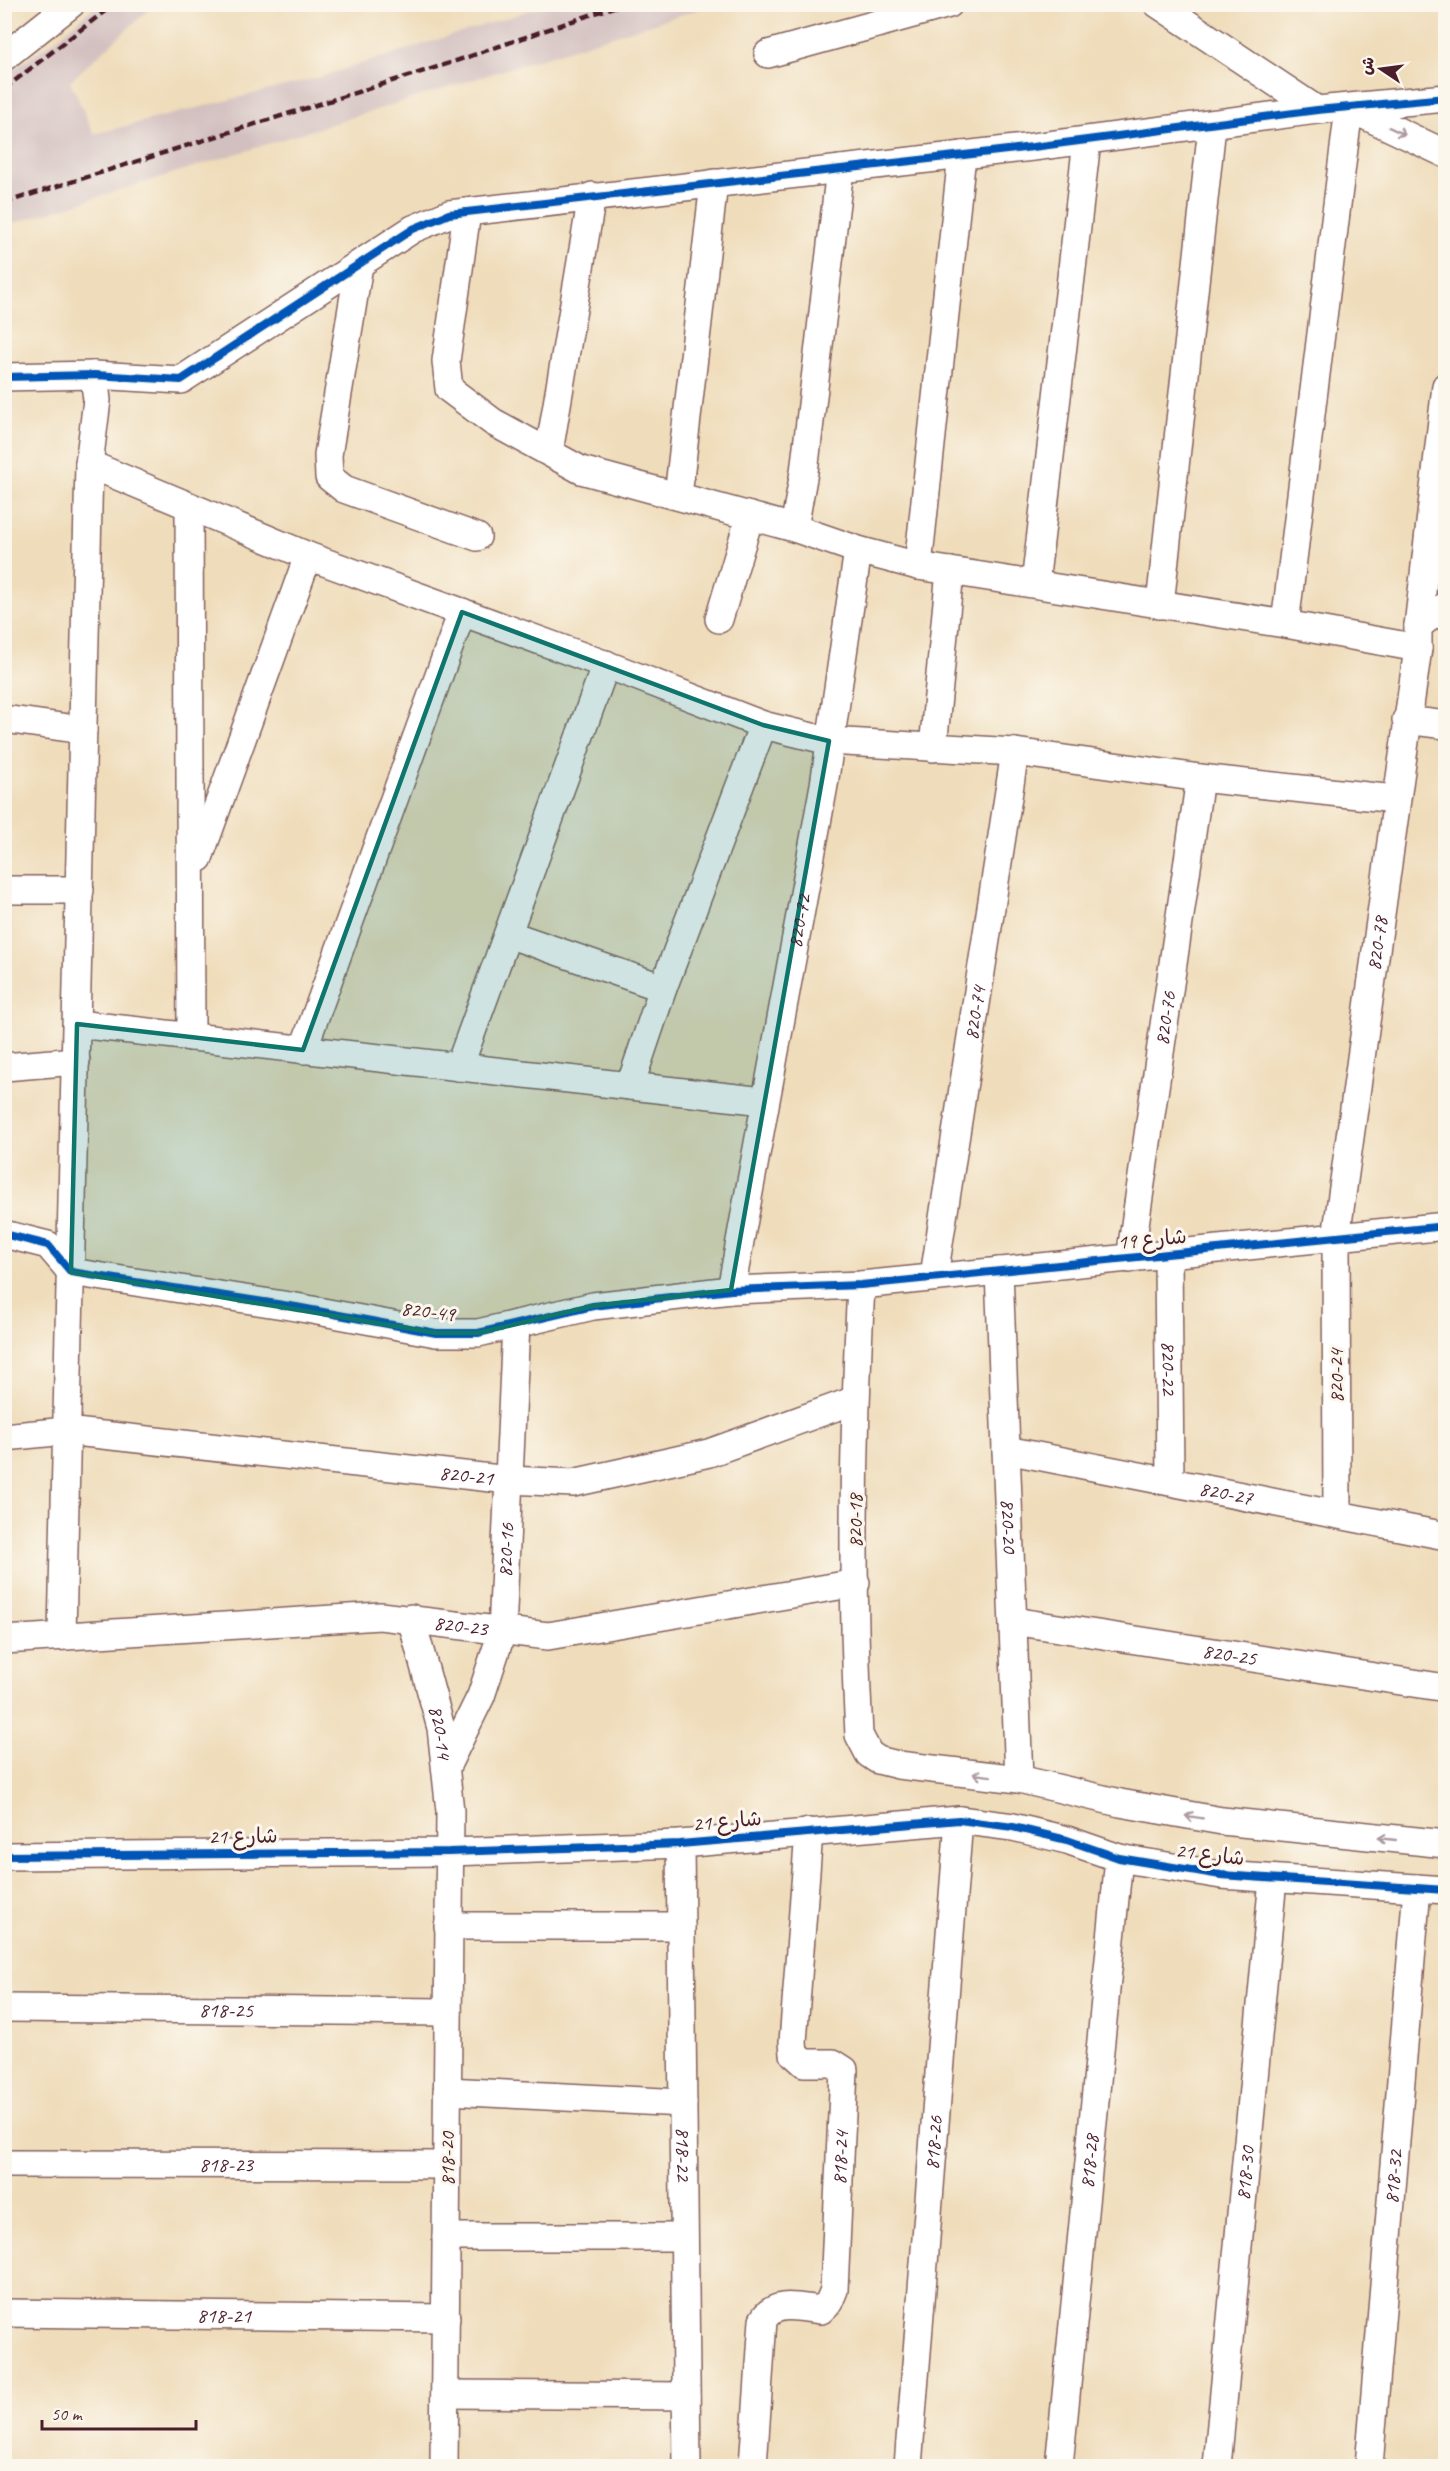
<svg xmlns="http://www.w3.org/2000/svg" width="1450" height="2471" viewBox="0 0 1450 2471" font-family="Caveat,'Playpen Sans Arabic',sans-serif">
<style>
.industrial{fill:#d2bfbf}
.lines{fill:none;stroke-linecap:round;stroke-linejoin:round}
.minor-casing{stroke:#84615d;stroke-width:30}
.minor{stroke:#fff;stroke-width:27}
.rail{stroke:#4a1f2b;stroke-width:4.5;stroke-dasharray:9 4.5;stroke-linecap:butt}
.cycleway-casing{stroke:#fbf7ec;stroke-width:11}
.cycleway{stroke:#0057b8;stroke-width:8}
.oneway{stroke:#ae9aa0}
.marked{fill:#0f766e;fill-opacity:0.2;stroke:#0f766e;stroke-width:4.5;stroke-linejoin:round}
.labels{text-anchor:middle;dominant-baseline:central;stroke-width:6;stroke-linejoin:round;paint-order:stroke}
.street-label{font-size:21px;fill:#4a1f2b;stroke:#fbf7ec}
</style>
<rect width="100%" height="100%" fill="#fbf7ec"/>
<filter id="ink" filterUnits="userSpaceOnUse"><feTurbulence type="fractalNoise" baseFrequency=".0167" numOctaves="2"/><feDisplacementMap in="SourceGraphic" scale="12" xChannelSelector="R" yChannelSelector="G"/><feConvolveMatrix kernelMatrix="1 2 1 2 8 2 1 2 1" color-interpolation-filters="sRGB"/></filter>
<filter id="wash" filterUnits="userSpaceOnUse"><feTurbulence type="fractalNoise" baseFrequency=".008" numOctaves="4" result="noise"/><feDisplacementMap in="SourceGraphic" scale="24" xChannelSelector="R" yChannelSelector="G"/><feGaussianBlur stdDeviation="1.35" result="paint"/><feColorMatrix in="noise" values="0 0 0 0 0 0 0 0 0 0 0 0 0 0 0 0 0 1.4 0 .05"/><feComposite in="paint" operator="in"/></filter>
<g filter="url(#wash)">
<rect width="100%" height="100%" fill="#efdcba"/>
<!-- industrial -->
<path class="industrial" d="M96,5h58l-84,76 24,53 226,-57 227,-72h165l-707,221v-151l53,-37z"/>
</g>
<g filter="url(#ink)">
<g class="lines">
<!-- minor casing -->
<g class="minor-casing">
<g id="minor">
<path d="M1158,4l159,106"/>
<path d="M768,54l181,-50"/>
<path d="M4,57l67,-53"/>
<path d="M840,169l-36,303 -10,56 64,22 60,16 367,58 133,24"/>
<path d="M467,212l-21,149 3,28 44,33 88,48 213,58"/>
<path d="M359,265l-31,190 1,22 15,12 133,48"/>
<path d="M4,377l90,-2 87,5 232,-151 36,-15 584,-67 284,-37 129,-12"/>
<path d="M549,452l43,-256"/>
<path d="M89,464l219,92 307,112 148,57 66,16 186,11 185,26 195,21"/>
<path d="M678,496l36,-313"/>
<path d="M189,508l2,529"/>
<path d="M918,566l44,-411"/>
<path d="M1035,584l52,-443"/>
<path d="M1160,605l52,-479"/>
<path d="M719,619l31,-103"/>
<path d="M1285,624l64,-516 97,46"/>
<path d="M1418,626l28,-21"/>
<path d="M4,719l79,11"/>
<path d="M1406,720l40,5"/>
<path d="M933,748l17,-177"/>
<path d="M199,858l109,-302"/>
<path d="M4,890h76"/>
<path d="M508,934l155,54 -33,98"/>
<path d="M663,988l100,-263"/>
<path d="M77,1024l687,77"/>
<path d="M303,1050l159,-438"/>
<path d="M4,1067l72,-6"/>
<path d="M459,1067l147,-403"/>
<path d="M4,1234l44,11 23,27 225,35 140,26h42l115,-27 138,-16 130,-5 585,-59"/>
<path id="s1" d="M1168,1256l2,225"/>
<path id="s2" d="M1130,1259l70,-481"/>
<path id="s3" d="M999,1271l20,508"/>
<path id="s4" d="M934,1276l81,-524"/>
<path d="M861,1285c-8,150 -10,301 -2,450l10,19 9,6 20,5 121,14 101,24 102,18 224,23"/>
<path id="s5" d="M731,1290l93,-505 34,-235"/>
<path id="s6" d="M4,1437l62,-6 443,49 64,3 136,-30 146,-53"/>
<path id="s7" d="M1006,1450l440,86"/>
<path id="s8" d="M1337,1514l-1,-276 82,-590v-22l28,-240"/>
<path id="s9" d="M411,1618l30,110 9,83 -6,655"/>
<path id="s10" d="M1013,1621l433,67"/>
<path d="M62,1634l27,-1170 8,-64 -3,-25"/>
<path id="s11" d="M4,1640l376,-24 168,20 308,-53"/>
<path id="s12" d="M447,1765l34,-69 21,-64 14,-308"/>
<path id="s13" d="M680,1844l7,622"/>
<path d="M4,1856l445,-4 231,-8 279,-24 54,7 54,13 52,18 102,17 225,15"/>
<path d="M448,1926h233"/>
<path id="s14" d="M4,2008l444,4"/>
<path d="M447,2091l236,12"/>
<path id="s15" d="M4,2164l443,1"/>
<path d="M446,2237h238"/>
<path id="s16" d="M4,2313l442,5"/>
<path d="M445,2394l241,2"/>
<path id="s17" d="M753,2466l10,-146c12,-21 37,-12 58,-10l8,-8 5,-12 10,-220 -11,-7h-29l-10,-9 -1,-12 16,-210"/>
<path id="s18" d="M908,2466l51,-646"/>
<path id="s19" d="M1059,2466l60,-608"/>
<path id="s20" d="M1217,2466l56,-587"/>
<path id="s21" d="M1369,2466l48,-578"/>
</g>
</g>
<!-- minor -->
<use href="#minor" class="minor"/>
<!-- rail -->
<path class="rail" d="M4,89l110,-85
M4,203l449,-141 169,-58"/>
<!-- cycleway casing -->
<g class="cycleway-casing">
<path id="cycleway" d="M4,377l90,-2 87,5 232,-151 36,-15 584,-67 284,-37 129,-12
M4,1234l44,11 23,27 225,35 140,26h42l115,-27 138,-16 130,-5 585,-59
M4,1856l445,-4 231,-8 279,-24 54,7 54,13 52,18 102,17 225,15"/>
</g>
<!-- cycleway -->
<use href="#cycleway" class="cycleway"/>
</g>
<!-- one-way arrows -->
<defs><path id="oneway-shaft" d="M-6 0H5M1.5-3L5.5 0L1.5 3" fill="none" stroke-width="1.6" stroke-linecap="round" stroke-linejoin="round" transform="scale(1.5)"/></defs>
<g class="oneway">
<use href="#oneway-shaft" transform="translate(1397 131) rotate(25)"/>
<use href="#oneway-shaft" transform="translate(982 1775) rotate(-173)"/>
<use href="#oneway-shaft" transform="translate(1194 1817) rotate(-171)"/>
<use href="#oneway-shaft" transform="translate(1387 1839) rotate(-174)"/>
</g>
</g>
<!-- marked area -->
<path class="marked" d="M462,612l301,113 66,16 -98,549 -138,16 -115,27h-42l-365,-61 6,-248 226,26z"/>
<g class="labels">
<!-- street labels -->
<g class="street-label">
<text stroke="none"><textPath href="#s5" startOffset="375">820-72</textPath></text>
<text stroke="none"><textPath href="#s8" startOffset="573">820-78</textPath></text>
<text stroke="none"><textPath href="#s4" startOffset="266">820-74</textPath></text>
<text stroke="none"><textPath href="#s2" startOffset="243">820-76</textPath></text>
<text transform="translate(1152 1239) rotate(-5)">شارع 19</text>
<text transform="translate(428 1311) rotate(7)">820-49</text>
<text stroke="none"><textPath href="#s1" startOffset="112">820-22</textPath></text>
<text transform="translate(1336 1376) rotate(-90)">820-24</text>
<text stroke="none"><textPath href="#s6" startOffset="465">820-21</textPath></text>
<text stroke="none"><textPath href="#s7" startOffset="224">820-27</textPath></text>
<text transform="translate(855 1521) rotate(-90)">820-18</text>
<text stroke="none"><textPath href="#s3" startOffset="255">820-20</textPath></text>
<text stroke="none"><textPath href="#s12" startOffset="226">820-16</textPath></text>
<text stroke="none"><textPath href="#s11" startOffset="458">820-23</textPath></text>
<text stroke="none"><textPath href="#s10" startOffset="219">820-25</textPath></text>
<text stroke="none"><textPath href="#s9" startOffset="118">820-14</textPath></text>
<text transform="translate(727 1821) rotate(-5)">شارع 21</text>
<text transform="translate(243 1836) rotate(-1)">شارع 21</text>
<text transform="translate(1210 1854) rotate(7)">شارع 21</text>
<text stroke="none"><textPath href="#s14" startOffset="222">818-25</textPath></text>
<text stroke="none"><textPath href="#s18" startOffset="324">818-26</textPath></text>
<text stroke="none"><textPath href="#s13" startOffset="310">818-22</textPath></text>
<text stroke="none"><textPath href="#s17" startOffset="366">818-24</textPath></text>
<text transform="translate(447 2159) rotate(-90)">818-20</text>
<text stroke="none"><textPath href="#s19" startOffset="306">818-28</textPath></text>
<text stroke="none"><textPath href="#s15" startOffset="222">818-23</textPath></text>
<text stroke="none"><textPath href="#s20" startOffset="294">818-30</textPath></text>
<text stroke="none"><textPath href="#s21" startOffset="290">818-32</textPath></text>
<text stroke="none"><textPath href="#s16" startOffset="220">818-21</textPath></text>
</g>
</g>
<!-- margin -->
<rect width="1450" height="2471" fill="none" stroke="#fbf7ec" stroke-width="24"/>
<!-- north arrow -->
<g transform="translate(1381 69) rotate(283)" stroke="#fbf7ec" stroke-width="4.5" paint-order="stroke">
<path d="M0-4.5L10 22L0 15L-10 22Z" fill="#4a1f2b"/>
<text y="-9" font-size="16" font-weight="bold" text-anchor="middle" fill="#4a1f2b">ش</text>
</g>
<!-- scale -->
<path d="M42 2420v9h154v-9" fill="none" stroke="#4a1f2b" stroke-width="3"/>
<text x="51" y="2420" font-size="18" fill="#4a1f2b" stroke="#fbf7ec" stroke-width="4.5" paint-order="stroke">50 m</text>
</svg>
